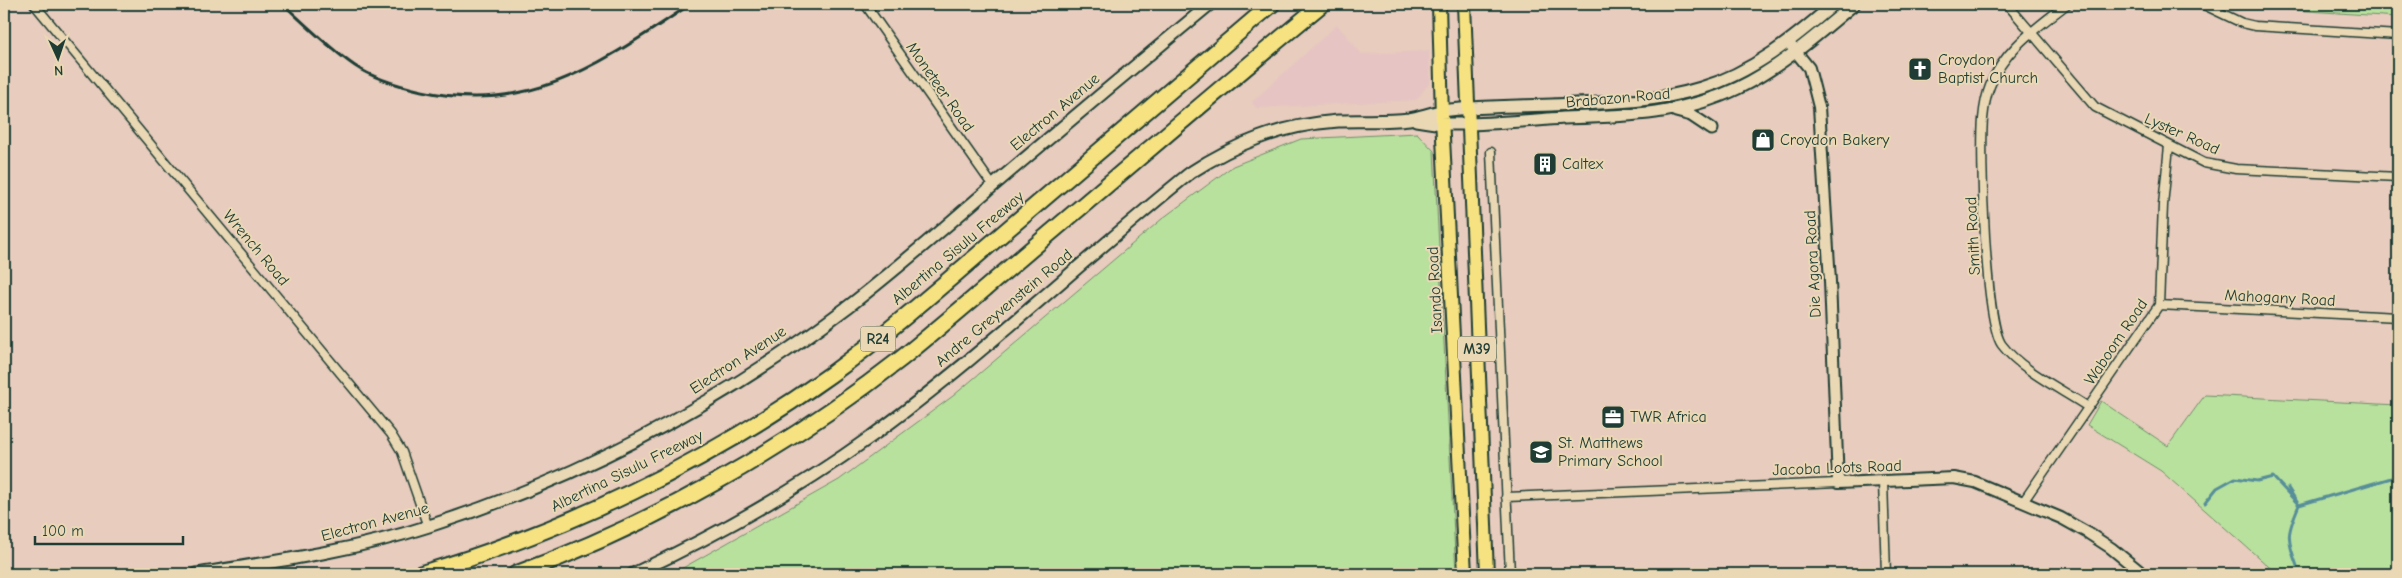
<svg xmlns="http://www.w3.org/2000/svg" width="2402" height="578" viewBox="0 0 2402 578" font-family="'Comic Neue',sans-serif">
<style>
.built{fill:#e6c4c3}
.green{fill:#b8e19d;stroke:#6c8f68}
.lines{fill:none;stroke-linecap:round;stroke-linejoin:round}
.stream{stroke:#578e99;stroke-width:3}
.minor-casing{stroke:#1f3d34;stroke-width:11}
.tertiary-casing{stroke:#1f3d34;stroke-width:14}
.secondary-casing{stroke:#1f3d34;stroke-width:15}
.primary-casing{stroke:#1f3d34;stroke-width:16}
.motorway-casing{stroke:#1f3d34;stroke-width:19}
.minor{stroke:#ead8b5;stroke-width:8}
.tertiary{stroke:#ead8b5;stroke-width:10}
.secondary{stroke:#ead8b5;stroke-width:11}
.primary{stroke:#f7e281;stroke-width:12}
.motorway{stroke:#f7e281;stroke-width:15}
.rail{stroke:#1f3d34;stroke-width:3}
.labels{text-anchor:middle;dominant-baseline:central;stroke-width:4;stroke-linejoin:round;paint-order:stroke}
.shield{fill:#ead8b5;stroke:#5c6c5b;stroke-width:1}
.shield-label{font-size:15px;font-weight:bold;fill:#1f3d34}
.poi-label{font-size:16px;fill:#1f3d34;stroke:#ead8b5;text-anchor:start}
.street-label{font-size:16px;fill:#1f3d34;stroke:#ead8b5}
</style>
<rect width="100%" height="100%" fill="#e8ccbd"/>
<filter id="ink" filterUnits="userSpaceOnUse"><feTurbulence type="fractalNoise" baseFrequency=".02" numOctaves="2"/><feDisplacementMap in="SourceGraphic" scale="10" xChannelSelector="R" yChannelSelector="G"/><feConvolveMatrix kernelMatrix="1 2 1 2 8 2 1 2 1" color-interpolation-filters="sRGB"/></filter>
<g filter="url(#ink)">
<!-- built -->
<path class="built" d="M1337,25l25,29 67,-3 1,31 -14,18 -160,8 -4,-6z"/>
<!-- green -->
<path class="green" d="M2241,4h157v13l-149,-10z
M1417,133l17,18 22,423h-784l167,-94 114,-84 210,-178 70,-52 68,-27z
M2205,395l193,10v169h-121l-116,-103 -74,-46 14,-24 67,45z"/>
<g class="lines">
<!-- stream -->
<path class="stream" d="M2205,503l12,-15 18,-10 22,3 16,-4 26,28 -11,-17
M2297,566c-11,-28 -10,-33 2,-61l99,-29"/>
<!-- minor casing -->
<g class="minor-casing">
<path id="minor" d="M34,4l357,430 11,18 26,75
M865,4l128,182
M2007,4l88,103 109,56 32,6 162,8
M2067,4c-29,23 -63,45 -77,82 -4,10 -6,22 -7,33 -3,34 2,204 19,226 19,25 59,44 86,62
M2202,4l40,19 13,3 143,9
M1491,152l19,422
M2159,305l239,12
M1883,481l3,93
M1506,497l332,-14
M2023,502l136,-197 4,-100 6,-59"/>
</g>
<!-- tertiary casing -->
<g class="tertiary-casing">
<path id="tertiary" d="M1788,42l21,26 10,39 11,174 8,202 116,-5 21,4 86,36 27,15 23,15 32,26"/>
</g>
<!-- secondary casing -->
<g class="secondary-casing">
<path id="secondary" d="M1676,111l15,4 21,14
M1416,120l26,4h28c31,-1 63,-4 94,-6 61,-2 118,-3 174,-30 43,-21 80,-54 116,-84
M196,574c78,-12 157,-23 233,-48 151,-48 293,-124 420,-220 55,-42 107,-89 160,-134 66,-56 133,-112 201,-168
M633,574c82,-38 162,-83 236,-136 112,-81 213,-178 321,-265 46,-30 92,-48 148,-52 23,-1 48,1 71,-2 11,-2 22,-6 33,-8 36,-5 74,-5 110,-6 50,-2 101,-2 149,-17 51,-15 94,-50 133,-84"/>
</g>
<!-- primary casing -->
<g class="primary-casing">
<path id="primary" d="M1439,4l3,114 23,456
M1464,4l23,570"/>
</g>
<!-- motorway casing -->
<g class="motorway-casing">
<path id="motorway" d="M420,574c145,-43 287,-111 410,-199 65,-47 124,-100 185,-152 86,-73 171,-146 257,-219
M516,574c138,-50 271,-126 386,-216 52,-42 102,-86 153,-129 89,-75 177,-151 267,-225"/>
</g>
<!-- minor -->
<use href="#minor" class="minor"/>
<!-- tertiary -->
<use href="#tertiary" class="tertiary"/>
<!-- secondary -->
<use href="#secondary" class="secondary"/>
<!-- primary -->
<use href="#primary" class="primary"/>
<!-- motorway -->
<use href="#motorway" class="motorway"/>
<!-- rail -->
<path class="rail" d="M283,4c23,21 46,44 72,62 19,13 45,20 67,25 110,25 182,-30 269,-87"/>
</g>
</g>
<!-- icons -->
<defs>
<g id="church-square" transform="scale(1.25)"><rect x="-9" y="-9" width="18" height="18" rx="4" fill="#1f3d34" stroke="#ead8b5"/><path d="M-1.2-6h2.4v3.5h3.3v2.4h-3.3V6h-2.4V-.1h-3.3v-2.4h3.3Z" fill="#fff"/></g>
<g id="shop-square" transform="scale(1.25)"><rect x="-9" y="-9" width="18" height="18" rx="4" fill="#1f3d34" stroke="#ead8b5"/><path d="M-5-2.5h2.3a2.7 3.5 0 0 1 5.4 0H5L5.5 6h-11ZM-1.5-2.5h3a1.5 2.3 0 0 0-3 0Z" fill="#fff"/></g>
<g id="building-square" transform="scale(1.25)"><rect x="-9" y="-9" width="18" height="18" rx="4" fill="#1f3d34" stroke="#ead8b5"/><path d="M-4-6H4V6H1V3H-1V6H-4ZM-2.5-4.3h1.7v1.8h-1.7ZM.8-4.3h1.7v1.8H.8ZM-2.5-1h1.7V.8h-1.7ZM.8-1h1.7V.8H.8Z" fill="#fff"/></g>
<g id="office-square" transform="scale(1.25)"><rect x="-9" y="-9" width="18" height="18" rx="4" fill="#1f3d34" stroke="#ead8b5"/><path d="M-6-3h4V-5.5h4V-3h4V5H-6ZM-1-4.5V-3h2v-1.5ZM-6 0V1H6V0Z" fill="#fff"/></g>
<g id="school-square" transform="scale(1.25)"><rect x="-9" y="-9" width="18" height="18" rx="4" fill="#1f3d34" stroke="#ead8b5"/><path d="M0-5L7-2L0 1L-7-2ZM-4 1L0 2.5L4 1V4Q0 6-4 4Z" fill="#fff"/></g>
</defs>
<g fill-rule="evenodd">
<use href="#church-square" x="1920" y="69"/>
<use href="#shop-square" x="1763" y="140"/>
<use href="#building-square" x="1545" y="164"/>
<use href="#office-square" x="1613" y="417"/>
<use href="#school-square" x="1541" y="452"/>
</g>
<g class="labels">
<!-- shield labels -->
<g class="shield">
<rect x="860.5" y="326.5" width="35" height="25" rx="4"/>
<rect x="1458" y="336.5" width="38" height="25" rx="4"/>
</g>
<g class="shield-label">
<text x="878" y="339">R24</text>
<text x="1477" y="349">M39</text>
</g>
<!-- poi labels -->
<g class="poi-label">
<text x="1938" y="60">Croydon<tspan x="1938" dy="18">Baptist Church</tspan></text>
<text x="1780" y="140">Croydon Bakery</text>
<text x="1562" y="164">Caltex</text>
<text x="1630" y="417">TWR Africa</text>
<text x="1558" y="443">St. Matthews<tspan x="1558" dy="18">Primary School</tspan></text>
</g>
<!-- street labels -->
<g class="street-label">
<text transform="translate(940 87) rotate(55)">Moneteer Road</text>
<text transform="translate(1618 98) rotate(-5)">Brabazon Road</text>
<text transform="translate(1055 112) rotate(-40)">Electron Avenue</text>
<text transform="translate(2182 134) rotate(24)">Lyster Road</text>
<text transform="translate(1973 236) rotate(-93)">Smith Road</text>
<text transform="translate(256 248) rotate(50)">Wrench Road</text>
<text transform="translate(958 248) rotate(-40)">Albertina Sisulu Freeway</text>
<text transform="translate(1813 264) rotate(-93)">Die Agora Road</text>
<text transform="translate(1435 290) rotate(-93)">Isando Road</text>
<text transform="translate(2280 298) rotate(3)">Mahogany Road</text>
<text transform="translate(1004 308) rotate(-40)">Andre Greyvenstein Road</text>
<text transform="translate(2116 342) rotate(-56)">Waboom Road</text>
<text transform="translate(738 360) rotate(-33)">Electron Avenue</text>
<text transform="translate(1837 468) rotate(-2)">Jacoba Loots Road</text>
<text transform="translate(627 471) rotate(-26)">Albertina Sisulu Freeway</text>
<text transform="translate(375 522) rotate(-15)">Electron Avenue</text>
</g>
</g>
<!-- margin -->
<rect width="2402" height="578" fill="none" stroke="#ead8b5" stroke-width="20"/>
<rect x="10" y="10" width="2382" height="558" fill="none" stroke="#1f3d34" stroke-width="2" filter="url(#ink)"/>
<!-- north arrow -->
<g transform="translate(58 58) rotate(177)" stroke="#ead8b5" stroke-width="4" paint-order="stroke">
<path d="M0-4L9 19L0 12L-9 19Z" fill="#1f3d34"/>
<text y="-8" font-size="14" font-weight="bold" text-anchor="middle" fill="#1f3d34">N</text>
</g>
<!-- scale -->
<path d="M35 536v8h148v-8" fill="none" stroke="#1f3d34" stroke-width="2.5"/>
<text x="42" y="536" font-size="15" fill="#1f3d34" stroke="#ead8b5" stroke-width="4" paint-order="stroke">100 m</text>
</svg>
